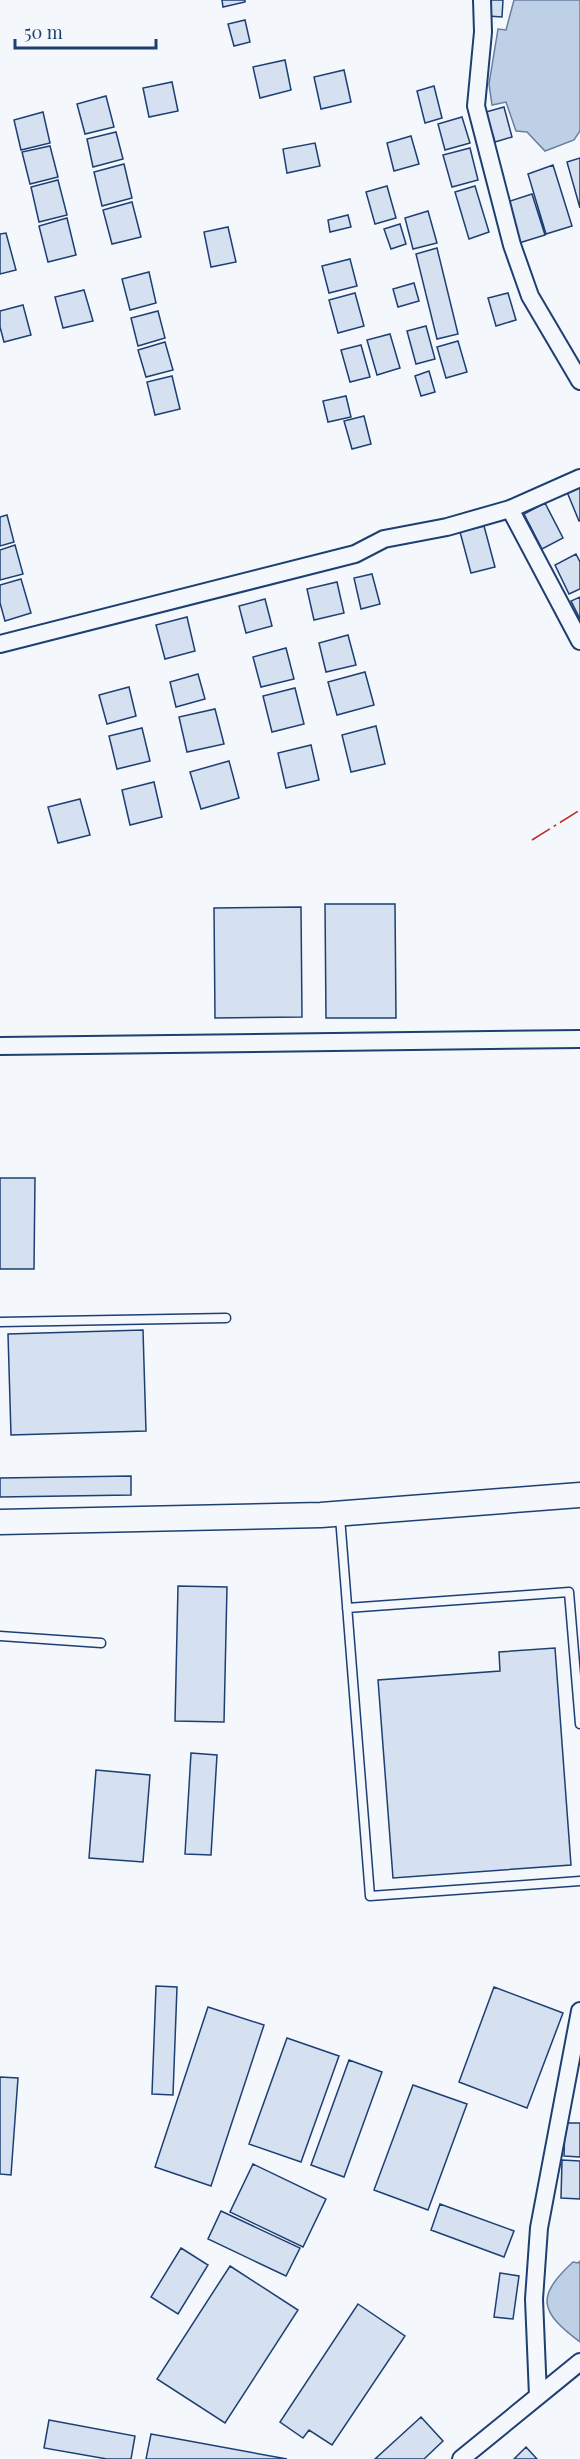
<svg xmlns="http://www.w3.org/2000/svg" width="580" height="2459" viewBox="0 0 580 2459" font-family="'Playfair Display',serif">
<style>
.water{fill:#bed0e5;stroke:#687fa3;stroke-width:1.5}
.building{fill:#d5e0f0;stroke:#1d3f73;stroke-width:1.5}
.lines{fill:none;stroke-linecap:round;stroke-linejoin:round}
.lane-casing{stroke:#1d3f73;stroke-width:11}
.street-casing{stroke:#1d3f73;stroke-width:20}
.secondary-casing{stroke:#1d3f73;stroke-width:27}
.lane{stroke:#f4f7fb;stroke-width:8}
.street{stroke:#f4f7fb;stroke-width:16}
.secondary{stroke:#f4f7fb;stroke-width:24}
.power{stroke:#c62828;stroke-width:1.5;stroke-dasharray:21 4.5 3 4.5;stroke-linecap:butt}
</style>
<rect width="100%" height="100%" fill="#f4f7fb"/>
<!-- water -->
<path class="water" d="M514,0h66v131l-6,9 -29,11 -18,-19 -11,-1 -10,-29 -14,3 -3,-21 9,-55 8,1z
M580,2261v81c-40,-30 -45,-45 -7,-80l5,1z"/>
<!-- building -->
<path class="building" d="M222,0h23v2l-22,5z
M489,0h14l-1,17 -14,-1z
M245,20l5,22 -16,4 -6,-22z
M285,60l6,30 -31,8 -7,-31z
M344,70l7,32 -30,7 -7,-32z
M172,82l6,29 -29,6 -6,-29z
M434,86l8,32 -17,5 -8,-32z
M106,96l8,31 -29,7 -8,-30z
M504,107l8,30 -17,5 -9,-30z
M43,112l7,31 -29,7 -7,-30z
M462,117l8,26 -25,7 -7,-26z
M116,132l7,27 -30,8 -6,-28z
M411,136l8,28 -25,7 -7,-28z
M315,143l5,23 -33,7 -4,-24z
M50,146l8,31 -28,7 -8,-32z
M470,148l8,32 -26,7 -9,-32z
M580,158v50l-13,-46z
M124,164l8,34 -30,8 -8,-34z
M553,165l19,61 -26,8 -18,-60z
M58,180l9,35 -28,7 -8,-35z
M387,186l9,32 -21,6 -9,-32z
M475,186l14,46 -20,7 -14,-47z
M532,194l13,41 -26,8 -12,-41z
M132,202l9,35 -29,7 -9,-34z
M428,211l9,32 -24,6 -8,-31z
M348,215l3,12 -21,5 -2,-12z
M67,218l9,37 -28,7 -9,-36z
M400,224l6,20 -15,5 -7,-20z
M228,227l8,35 -25,5 -7,-35z
M6,233l10,37 -16,4v-40z
M437,248l21,86 -21,5 -21,-85z
M350,259l7,27 -28,7 -7,-27z
M149,272l7,31 -26,7 -8,-31z
M414,283l5,18 -21,6 -5,-18z
M84,290l9,31 -30,7 -8,-31z
M355,293l9,33 -26,7 -9,-33z
M508,293l8,27 -20,6 -8,-28z
M23,305l8,30 -27,7 -4,-15v-16z
M158,311l7,27 -27,8 -7,-28z
M426,326l9,33 -19,5 -9,-33z
M390,334l10,34 -23,7 -10,-35z
M458,341l9,31 -21,6 -9,-31z
M165,342l8,28 -27,7 -8,-27z
M361,345l9,32 -20,5 -9,-32z
M429,371l6,21 -14,4 -6,-20z
M172,376l8,33 -25,6 -8,-33z
M346,396l5,21 -23,5 -5,-21z
M364,416l7,28 -19,5 -8,-28z
M580,487v34h-1l-12,-29z
M545,503l18,35 -21,11 -18,-35z
M7,515l7,27 -14,4v-29z
M484,526l11,41 -24,6 -11,-41z
M15,545l8,29 -23,6v-30z
M576,554l4,8v27l-11,5 -14,-29z
M372,574l8,30 -19,5 -7,-31z
M21,579l10,34 -26,8 -5,-18v-18z
M337,582l7,31 -30,7 -7,-31z
M580,597v22l-9,-18z
M265,599l7,27 -26,7 -7,-27z
M187,617l8,34 -30,8 -9,-34z
M348,635l8,30 -30,7 -7,-29z
M286,648l8,31 -33,8 -8,-30z
M365,672l9,33 -37,10 -9,-33z
M198,674l7,25 -29,8 -6,-25z
M129,687l7,29 -29,8 -8,-29z
M295,688l9,36 -32,8 -9,-36z
M215,709l9,35 -37,8 -8,-35z
M376,726l9,38 -34,8 -9,-37z
M142,728l8,33 -33,8 -8,-33z
M311,745l8,35 -33,8 -8,-35z
M229,761l10,37 -38,11 -11,-37z
M154,782l8,35 -32,8 -8,-35z
M80,799l10,36 -32,8 -10,-36z
M325,904h70l1,114h-70z
M301,907l1,110 -87,1 -1,-110z
M0,1178h35l-1,91h-34z
M143,1330l3,101 -135,4 -3,-101z
M131,1476v19l-131,2v-19z
M178,1586l49,1 -3,135 -49,-1z
M555,1648l16,217 -178,13 -15,-198 122,-9 -1,-19z
M191,1753l26,2 -6,100 -26,-1z
M96,1770l54,5 -7,87 -54,-4z
M156,1986l21,1 -4,108 -21,-1z
M494,1987l69,26 -36,95 -68,-26z
M208,2007l56,18 -53,161 -56,-19z
M287,2038l52,18 -38,106 -52,-18z
M349,2060l33,12 -38,105 -33,-12z
M0,2077l18,1 -7,97 -11,-1z
M413,2085l54,19 -39,106 -54,-20z
M565,2123h15v34l-16,-1z
M562,2160l18,1v38l-19,-1z
M253,2164l73,35 -23,48 -73,-35z
M440,2204l74,27 -10,26 -73,-27z
M221,2211l79,37 -14,28 -78,-37z
M181,2248l27,17 -30,49 -27,-17z
M230,2266l68,44 -73,113 -68,-44z
M500,2273l19,3 -6,43 -19,-2z
M358,2304l47,32 -73,109 -23,-15 -6,8 -23,-16z
M421,2417l22,24 -19,18h-49z
M49,2420l86,16 -4,23h-24l-63,-11z
M151,2434l136,25h-141z
M526,2447l11,12h-23z"/>
<g class="lines">
<!-- lane casing -->
<g class="lane-casing">
<path id="lane" d="M0,1322l226,-4
M340,1517l30,379 210,-15
M347,1608l222,-16 11,132
M0,1636l101,7"/>
</g>
<!-- street casing -->
<g class="street-casing">
<path id="street" d="M482,0l1,32 -7,74 36,139 18,51 50,85
M510,509l70,132
M0,644l355,-90 29,-15 63,-12 63,-18 70,-31
M0,1046l580,-7
M538,2396l-4,-97 5,-71 41,-217
M461,2459l119,-97"/>
</g>
<!-- secondary casing -->
<g class="secondary-casing">
<path id="secondary" d="M0,1522l321,-7 259,-20"/>
</g>
<!-- lane -->
<use href="#lane" class="lane"/>
<!-- street -->
<use href="#street" class="street"/>
<!-- secondary -->
<use href="#secondary" class="secondary"/>
<!-- power -->
<path class="power" d="M532,840l48,-30"/>
</g>
<!-- scale -->
<path d="M15 39v9h141v-9" fill="none" stroke="#1d3f73" stroke-width="3"/>
<text x="24" y="39" font-size="18" fill="#1d3f73" stroke="#f4f7fb" stroke-width="4.5" paint-order="stroke">50 m</text>
</svg>
